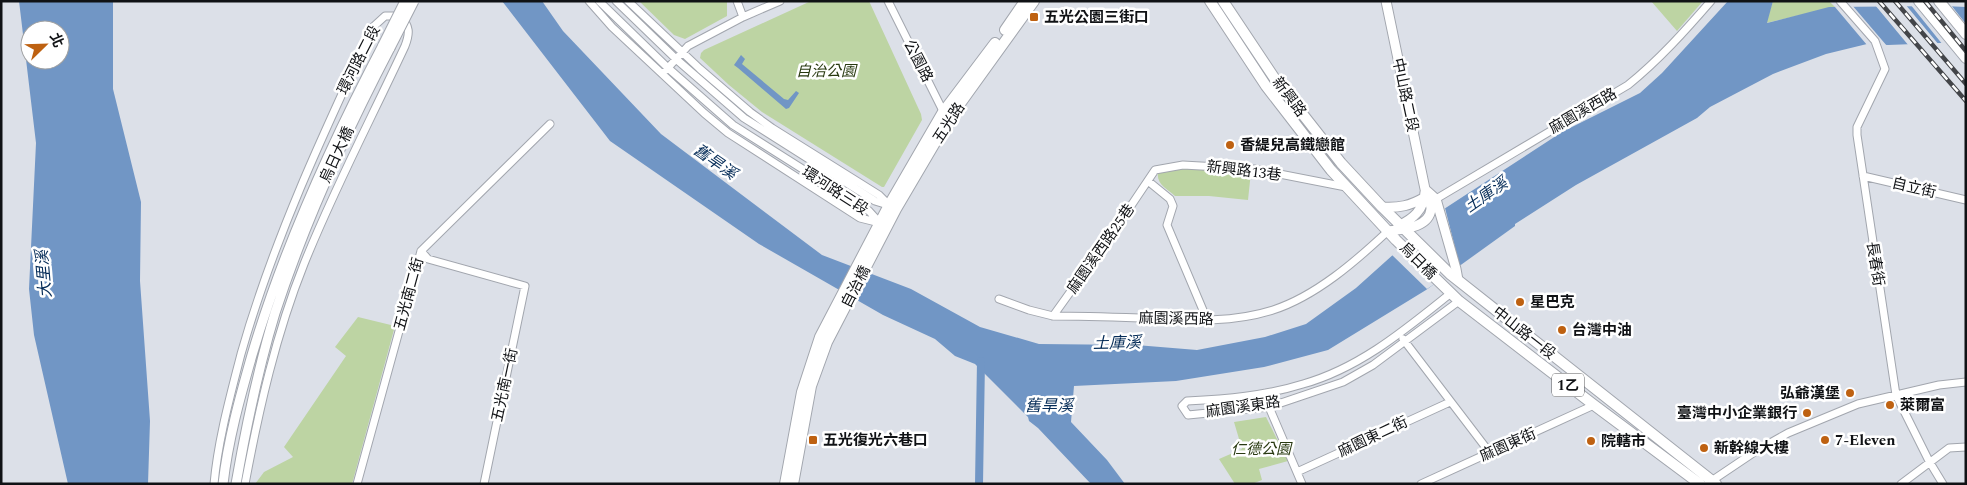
<svg xmlns="http://www.w3.org/2000/svg" width="1967" height="485" viewBox="0 0 1967 485" font-family="Spectral,'Noto Sans TC',serif">
<style>
.green{fill:#bdd4a3}
.water{fill:#7196c5;fill-rule:evenodd}
.pier{fill:#dce0e8}
.lines{fill:none;stroke-linecap:round;stroke-linejoin:round}
.canal{stroke:#7196c5;stroke-width:8}
.minor-casing{stroke:#a2a6ae;stroke-width:9}
.tertiary-casing{stroke:#a2a6ae;stroke-width:11}
.secondary-casing{stroke:#a2a6ae;stroke-width:12}
.primary-casing{stroke:#a2a6ae;stroke-width:12}
.minor{stroke:#fff;stroke-width:7}
.tertiary{stroke:#fff;stroke-width:9}
.secondary{stroke:#fff;stroke-width:10}
.primary{stroke:#fff;stroke-width:10}
.rail-casing{stroke:#434549;stroke-width:4.5}
.rail{stroke:#fff;stroke-width:2.5;stroke-dasharray:8;stroke-linecap:butt}
.tertiary-bridge-casing{stroke:#a2a6ae;stroke-width:11;stroke-linecap:butt}
.tertiary-bridge{stroke:#fff;stroke-width:9}
.poi-dot{fill:#be6111;stroke:#fff;stroke-width:2}
.labels{text-anchor:middle;dominant-baseline:central;stroke-width:5;stroke-linejoin:round;paint-order:stroke}
.shield{fill:#fff;stroke:#58595b;stroke-width:1}
.shield-label{font-size:14px;font-weight:bold;fill:#101215}
.poi-label{font-size:15px;font-weight:bold;fill:#101215;stroke:#fff;text-anchor:start}
.street-label{font-size:15px;fill:#101215;stroke:#fff}
.park-label{font-size:15px;font-style:italic;fill:#293a11;stroke:#fff}
.water-label{font-size:16px;font-style:italic;fill:#042b57;stroke:#fff}
</style>
<rect width="100%" height="100%" fill="#dce0e8"/>
<!-- green -->
<path class="green" d="M639,1h88v15l-42,23 -11,-4z
M811,1h58l52,113 1,6 -38,67h-2l-120,-75 -33,-27 -29,-27 1,-5 3,-3z
M1651,1h52l-26,30z
M1773,1h56l6,6 -69,16z
M1178,167l73,5 -3,28 -39,-4h-34c-8,-7 -19,-12 -17,-24z
M358,317l37,9 -43,158h-97l9,-12 29,-15 -9,-10 62,-91 -11,-9z
M1266,417l22,44 -29,8 3,11 -10,4h-17l-16,-25 23,-10 -8,-27z"/>
<!-- water -->
<path class="water" d="M19,1h94v88l28,113 -1,79 10,140 -2,63h-80l-34,-149 -5,-46 7,-146zM30,30h30v30h-30z
M502,1h40l21,30 98,103 161,121 89,34 69,38 59,17 97,1 61,5 68,-13 41,-13 50,-36 88,-79 118,-77 78,-39 22,-20 66,-72h45l-6,22 62,-16 115,-1 22,1v35l-78,3 -21,-1 -41,10 -53,20 -63,33 -13,11 -121,67 -61,39v2l-89,64 -98,60 -64,17 -88,14 -102,5 -3,36 36,38 18,24h-34l-53,-56 -9,-7 -1,-4 -53,-53 -20,-8 -20,-17 -52,-24 -124,-71 -149,-103z
M741,55l4,4 -3,5 42,35 4,1 8,-9 3,2 -10,15 -3,1 -48,-41 -4,-3z"/>
<!-- pier -->
<path class="pier" d="M1905,4l34,41 -30,1 -34,-41z
M1910,4l41,1 15,19v20l-23,1z
M1846,5h6l35,41 -20,-1 -32,-38z
M1445,208l15,59 -33,22 -36,-35 23,-23z"/>
<g class="lines">
<!-- canal -->
<path class="canal" d="M979,484l2,-123"/>
<!-- minor casing -->
<g class="minor-casing">
<path id="minor" d="M589,1l23,26 92,86 24,20 132,85 20,5
M599,1l69,67 65,57 136,86 11,12
M616,1l60,58 68,59 131,83 16,5
M628,1l72,68 50,43 22,16 107,67 10,10
M737,1l6,16
M888,1l57,114
M1840,1l35,40 10,28 -28,58v8l39,260 33,66 14,23
M666,70l22,-24 55,-29 37,-16
M1863,176l103,24
M1148,181l22,18 3,7 -6,19 41,97
M1436,199l192,-114c31,-25 57,-54 83,-84
M421,251l7,8 97,27 -41,198
M1451,293c-45,36 -91,75 -148,91 -38,12 -77,15 -116,17l-5,5 6,9 81,-8 74,-25 30,-17 86,-64
M999,299l30,11 24,6c29,0 58,1 87,2 45,2 89,6 133,-8 43,-14 83,-49 115,-79
M1053,316l61,-85 41,-61 28,-5 71,4 92,18
M1403,339l87,114
M1266,393l3,14 33,77
M1297,472l153,-70
M214,484c4,-44 16,-87 27,-130 32,-113 82,-220 132,-327l12,-11h15c10,10 10,17 5,30 -34,73 -71,143 -101,218 -28,70 -45,145 -59,220
M357,484l64,-233 129,-127
M1421,484l173,-79
M1707,484l49,-33 32,-18 70,-29 81,-19 27,-3
M1901,484l48,-36 17,-1"/>
</g>
<!-- tertiary casing -->
<g class="tertiary-casing">
<path id="tertiary" d="M1386,1l39,188c2,6 6,14 6,20 -2,19 -28,20 -43,22
M1426,190l10,9 20,70 2,11
M1382,207c17,1 28,-1 43,-10
M1398,226c15,-7 26,-16 27,-34
M223,484c5,-44 17,-87 29,-129 32,-108 79,-211 131,-310
M236,484c10,-57 22,-115 39,-171 30,-92 70,-179 115,-265"/>
</g>
<!-- secondary casing -->
<g class="secondary-casing">
<path id="secondary" d="M1919,1l47,57
M1939,1l27,33
M1005,30l20,-29
M785,484l17,-92 18,-55 69,-132 54,-93 52,-69
M793,484l18,-98 16,-44 69,-133 53,-90 85,-118"/>
</g>
<!-- primary casing -->
<g class="primary-casing">
<path id="primary" d="M1210,1l56,85 65,84 65,70 63,61 135,104 106,79
M1223,1l52,78 66,84 41,44 68,67 266,210"/>
</g>
<!-- minor -->
<use href="#minor" class="minor"/>
<!-- tertiary -->
<use href="#tertiary" class="tertiary"/>
<!-- secondary -->
<use href="#secondary" class="secondary"/>
<!-- primary -->
<use href="#primary" class="primary"/>
<!-- rail casing -->
<g class="rail-casing">
<path id="rail" d="M1879,1l87,100
M1895,1l71,83
M1925,1l41,50"/>
</g>
<!-- rail -->
<use href="#rail" class="rail"/>
<!-- tertiary-bridge casing -->
<g class="tertiary-bridge-casing">
<path id="tertiary-bridge" d="M383,45l22,-44
M390,48l24,-47"/>
</g>
<!-- tertiary-bridge -->
<use href="#tertiary-bridge" class="tertiary-bridge"/>
</g>
<!-- markers -->
<g class="poi-dot">
<rect x="1029" y="12" width="10" height="10" rx="2.5"/>
<circle cx="1230" cy="145" r="5"/>
<circle cx="1520" cy="302" r="5"/>
<circle cx="1562" cy="330" r="5"/>
<circle cx="1850" cy="393" r="5"/>
<circle cx="1890" cy="405" r="5"/>
<circle cx="1807" cy="413" r="5"/>
<rect x="808" y="435" width="10" height="10" rx="2.5"/>
<circle cx="1825" cy="440" r="5"/>
<circle cx="1591" cy="441" r="5"/>
<circle cx="1704" cy="448" r="5"/>
</g>
<g class="labels">
<!-- shield labels -->
<rect class="shield" x="1552" y="373.5" width="32" height="23" rx="4"/>
<g class="shield-label">
<text x="1568" y="385">1乙</text>
</g>
<!-- poi labels -->
<g class="poi-label">
<text x="1044" y="17">五光公園三街口</text>
<text x="1240" y="145">香緹兒高鐵戀館</text>
<text x="1530" y="302">星巴克</text>
<text x="1572" y="330">台灣中油</text>
<text x="1840" y="393" text-anchor="end">弘爺漢堡</text>
<text x="1900" y="405">萊爾富</text>
<text x="1797" y="413" text-anchor="end">臺灣中小企業銀行</text>
<text x="823" y="440">五光復光六巷口</text>
<text x="1835" y="440">7-Eleven</text>
<text x="1601" y="441">院轄市</text>
<text x="1714" y="448">新幹線大樓</text>
</g>
<!-- street labels -->
<g class="street-label">
<text transform="translate(359 60) rotate(-63)">環河路二段</text>
<text transform="translate(918 61) rotate(63)">公園路</text>
<text transform="translate(1405 95) rotate(78)">中山路二段</text>
<text transform="translate(1289 97) rotate(53)">新興路</text>
<text transform="translate(1583 111) rotate(-30)">麻園溪西路</text>
<text transform="translate(949 123) rotate(-57)">五光路</text>
<text transform="translate(337 155) rotate(-65)">烏日大橋</text>
<text transform="translate(1244 171) rotate(7)">新興路13巷</text>
<text transform="translate(1914 188) rotate(13)">自立街</text>
<text transform="translate(835 191) rotate(33)">環河路三段</text>
<text transform="translate(1101 249) rotate(-55)">麻園溪西路25巷</text>
<text transform="translate(1418 261) rotate(45)">烏日橋</text>
<text transform="translate(1875 264) rotate(81)">長春街</text>
<text transform="translate(856 287) rotate(-63)">自治橋</text>
<text transform="translate(409 294) rotate(-75)">五光南二街</text>
<text transform="translate(1176 319) rotate(1)">麻園溪西路</text>
<text transform="translate(1524 333) rotate(38)">中山路一段</text>
<text transform="translate(505 385) rotate(-78)">五光南一街</text>
<text transform="translate(1243 407) rotate(-8)">麻園溪東路</text>
<text transform="translate(1373 437) rotate(-25)">麻園東二街</text>
<text transform="translate(1508 445) rotate(-24)">麻園東街</text>
</g>
<!-- park labels -->
<g class="park-label">
<text x="826" y="71">自治公園</text>
<text x="1261" y="449">仁德公園</text>
</g>
<!-- water labels -->
<g class="water-label">
<text transform="translate(715 162) rotate(35)">舊旱溪</text>
<text transform="translate(1486 195) rotate(-35)">土庫溪</text>
<text transform="translate(44 274) rotate(-95)">大里溪</text>
<text transform="translate(1117 343) rotate(-1)">土庫溪</text>
<text x="1049" y="406">舊旱溪</text>
</g>
</g>
<!-- border -->
<rect width="1967" height="485" fill="none" stroke="#101215" stroke-width="5"/>
<!-- north arrow -->
<g transform="translate(45 45) rotate(67)"><circle r="24" fill="#ffffff" stroke="#9fa0a1"/>
<path d="M0-4L9 19L0 12L-9 19Z" fill="#be6111"/>
<text y="-8" font-size="14" font-weight="bold" text-anchor="middle" fill="#101215">北</text>
</g>
</svg>
